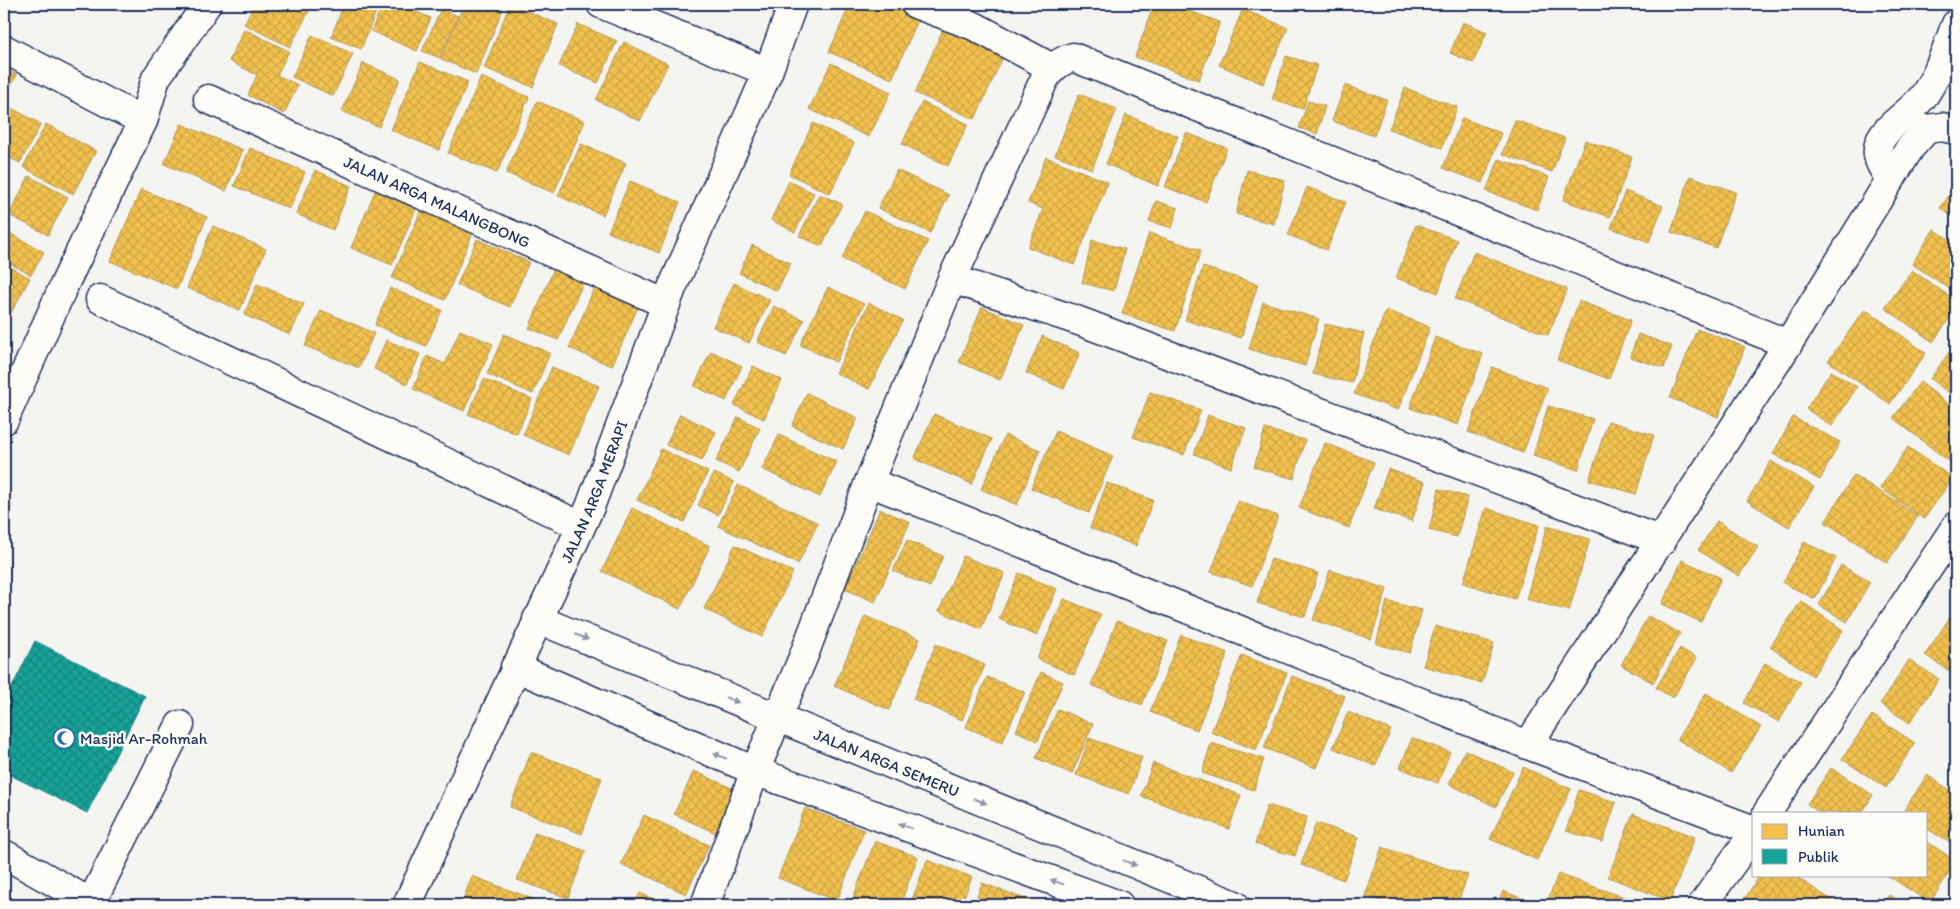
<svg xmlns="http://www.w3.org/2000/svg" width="1960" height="909" viewBox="0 0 1960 909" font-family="Itim,sans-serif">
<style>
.homes{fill:url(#homes-cross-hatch);stroke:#b29553}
.public{fill:url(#public-cross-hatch);stroke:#188087}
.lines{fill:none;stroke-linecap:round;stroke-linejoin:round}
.minor-casing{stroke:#1b2f5e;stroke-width:31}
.minor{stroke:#fdfcf7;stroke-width:28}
.oneway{fill:#8c96aa}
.labels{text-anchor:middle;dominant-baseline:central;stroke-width:5;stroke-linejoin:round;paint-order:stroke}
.street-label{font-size:16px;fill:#1b2f5e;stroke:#fdfcf7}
.poi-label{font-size:16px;fill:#1b2f5e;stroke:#fdfcf7;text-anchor:start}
</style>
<defs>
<pattern id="homes-cross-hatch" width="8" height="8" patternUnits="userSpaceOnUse" patternTransform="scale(1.25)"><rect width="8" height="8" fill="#f2c14e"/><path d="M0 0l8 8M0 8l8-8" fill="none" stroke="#cfa646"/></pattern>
<pattern id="public-cross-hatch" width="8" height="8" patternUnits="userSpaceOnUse" patternTransform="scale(1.25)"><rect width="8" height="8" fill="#17a398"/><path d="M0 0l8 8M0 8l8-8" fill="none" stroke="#14857f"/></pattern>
</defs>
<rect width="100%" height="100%" fill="#f4f4f1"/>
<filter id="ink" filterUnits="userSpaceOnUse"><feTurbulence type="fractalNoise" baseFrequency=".02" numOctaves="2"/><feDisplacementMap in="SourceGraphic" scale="10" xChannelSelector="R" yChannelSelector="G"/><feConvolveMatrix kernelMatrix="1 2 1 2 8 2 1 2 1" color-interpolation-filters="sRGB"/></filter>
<g filter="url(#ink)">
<!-- homes -->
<path class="homes" d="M254,4h39l16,7 -19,36 -46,-23z
M344,4h35l-18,45 -30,-12z
M383,4h14l34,14 -14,33 -46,-20z
M464,4h26l13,5 -27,65 -35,-15z
M510,4l48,20 -25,63 -49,-19z
M850,4h36l33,14 -27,61 -63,-27z
M1154,4h16l50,18 -21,58 -64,-23z
M441,9l17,7 -18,42 -18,-7z
M1243,9l45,19 -25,56 -44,-19z
M1463,22l24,10 -14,31 -23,-10z
M578,24l39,17 -19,42 -39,-17z
M244,29l45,22 -12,24 21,10 -14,29 -36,-19 9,-20 -28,-14z
M943,29l61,26 -29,64 -60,-26z
M312,35l41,19 -20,42 -41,-19z
M624,42l44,22 -28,57 -44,-21z
M1286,56l31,9 -14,44 -31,-9z
M420,62l48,20 -29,68 -48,-20z
M363,63l37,16 -21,48 -37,-16z
M831,63l60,29 -22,45 -60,-28z
M4,68l13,7 -12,21 -1,-1z
M481,77l48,20 -32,76 -49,-20z
M1345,85l42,15 -13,36 -42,-15z
M1405,88l52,19 -15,41 -53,-19z
M1079,94l38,15 -25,60 -37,-14z
M537,101l48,20 -31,72 -48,-20z
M1308,101l17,5 -8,28 -18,-6z
M922,102l46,22 -20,42 -46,-22z
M4,104l37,20 -21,39 -16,-8z
M1126,115l52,21 -20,50 -52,-22z
M1462,118l39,15 -18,50 -40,-15z
M1515,120l50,18 -13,34 -50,-18z
M813,123l41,20 -24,51 -41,-20z
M46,124l50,27 -23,43 -50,-27z
M181,124l62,26 -17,41 -62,-27z
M1186,133l41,15 -21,54 -41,-15z
M1585,140l47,17 -22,60 -47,-17z
M581,144l45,19 -23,52 -45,-19z
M250,148l55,24 -15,37 -56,-23z
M1046,157l62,25 -34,83 -46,-18 15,-38 -15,-6z
M1499,159l50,18 -12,33 -51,-19z
M315,170l36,16 -18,44 -37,-16z
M897,170l52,25 -19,38 -52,-25z
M1247,170l38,10 -11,44 -38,-10z
M29,176l39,21 -20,38 -39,-20z
M1690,176l46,16 -20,56 -45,-16z
M630,181l50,21 -21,51 -51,-21z
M789,181l25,12 -19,39 -24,-12z
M1956,185v34l-16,-11z
M1307,187l39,15 -19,48 -39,-15z
M141,189l66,28 -30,72 -67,-28z
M375,191l41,18 -24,56 -41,-17z
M1625,191l38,15 -14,36 -38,-14z
M819,194l23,10 -20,42 -23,-10z
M1156,201l22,7 -6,20 -23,-7z
M422,208l52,22 -29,70 -53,-22z
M865,211l63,30 -23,48 -63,-30z
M1416,225l41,15 -19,53 -42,-15z
M213,226l53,23 -26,61 -53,-22z
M1934,229l22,15v49l-44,-29z
M6,231l38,21 -13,23 -27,-15v-25z
M1149,233l52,17 -26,81 -53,-17z
M477,239l52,23 -19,45 -53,-22z
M1092,240l33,9 -11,42 -32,-8z
M752,245l39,18 -14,28 -38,-18z
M1474,252l93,37 -19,46 -93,-36z
M4,264l26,14 -26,48z
M1203,267l55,17 -17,54 -56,-18z
M554,268l30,13 -26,59 -29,-12z
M1912,270l44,31v8l-23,33 -48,-34z
M598,279l44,19 -30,68 -43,-18z
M734,283l36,17 -21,43 -36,-16z
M257,284l47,20 -14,31 -46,-20z
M828,287l36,17 -28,58 -36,-17z
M390,288l52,22 -16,36 -51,-21z
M1579,301l52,19 -22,59 -52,-19z
M1263,302l56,17 -14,47 -56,-17z
M869,303l34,17 -34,69 -33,-16z
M774,306l30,14 -18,36 -29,-14z
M982,307l42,18 -24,55 -41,-18z
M1865,309l61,44 -36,51 -62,-43z
M321,310l53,23 -15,35 -54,-22z
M1386,310l44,17 -32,83 -44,-16z
M1325,324l39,9 -12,50 -39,-9z
M1697,329l48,18 -27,70 -48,-19z
M460,330l33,14 -29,67 -51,-22 14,-33 18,8z
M504,334l46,19 -17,41 -46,-20z
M1638,334l34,12 -8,22 -34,-11z
M1042,336l38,17 -16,36 -38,-16z
M1435,337l48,17 -25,71 -48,-17z
M386,340l34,14 -13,30 -33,-15z
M1952,348l4,3v47l-26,-19z
M711,351l31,15 -16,35 -32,-15z
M753,366l29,14 -18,39 -30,-14z
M552,367l47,19 -30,69 -46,-20z
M1492,367l56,21 -25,65 -55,-21z
M1831,371l26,16 -25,39 -26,-17z
M484,379l48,20 -15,35 -49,-20z
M1920,382l36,28v57l-63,-49z
M1150,392l51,18 -17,45 -51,-18z
M807,393l51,25 -15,31 -51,-23z
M1548,406l45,13 -15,51 -45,-14z
M680,414l36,18 -14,29 -36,-16z
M934,414l58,25 -20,45 -58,-25z
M1208,415l38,13 -15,40 -37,-14z
M738,417l22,11 -21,44 -23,-11z
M1793,417l47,25 -20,38 -47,-26z
M1608,421l46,14 -18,59 -47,-14z
M1265,429l40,11 -11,39 -40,-12z
M1056,431l57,25 -24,57 -58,-25z
M779,435l58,27 -17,35 -58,-28z
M1005,435l35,15 -23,55 -36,-16z
M1325,443l49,19 -25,66 -50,-20z
M1908,447l45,31 -29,41 -44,-31z
M661,449l47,23 -24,50 -47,-22z
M1771,461l43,26 -25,40 -42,-26z
M1388,469l37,13 -13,39 -38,-12z
M714,473l20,9 -16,33 -20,-10z
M1854,475l64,41 -31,47 -62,-41z
M1107,483l46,17 -17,46 -46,-18z
M738,485l80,38 -20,41 -80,-38z
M1439,489l29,8 -11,40 -28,-7z
M1238,501l40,15 -26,70 -41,-14z
M632,508l78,38 -30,63 -78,-38z
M1486,508l53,17 -24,74 -52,-16z
M880,509l30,13 -35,80 -30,-13z
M1717,521l41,26 -19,29 -41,-26z
M1547,526l43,13 -21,72 -43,-12z
M907,540l36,16 -13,31 -37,-16z
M1804,542l32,16 -21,41 -32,-16z
M735,545l58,27 -31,65 -58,-28z
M963,556l42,17 -24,56 -42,-18z
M1271,559l47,14 -13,44 -48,-14z
M1682,560l39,18 -20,44 -39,-18z
M1841,565l29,17 -23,40 -28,-17z
M1330,570l57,19 -16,50 -58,-19z
M1019,573l38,16 -20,47 -38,-17z
M1064,599l37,15 -27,61 -37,-16z
M1387,601l35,9 -12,43 -34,-9z
M1801,601l42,29 -30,46 -43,-29z
M865,616l55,23 -31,71 -55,-24z
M1648,616l32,17 -27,50 -32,-18z
M1950,617l6,4v43l-5,8 -26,-17z
M1117,621l51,20 -26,64 -51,-20z
M1435,626l59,17 -12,40 -59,-17z
M1181,635l47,18 -31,77 -47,-18z
M936,644l49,21 -23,55 -49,-21z
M1680,648l17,10 -24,40 -17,-10z
M1242,655l45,18 -31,77 -45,-18z
M1909,660l30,19 -29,44 -30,-19z
M1765,663l36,19 -22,40 -35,-19z
M1041,672l22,10 -25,59 -22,-10z
M1292,676l53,20 -29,72 -52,-20z
M987,677l38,15 -23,51 -36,-16z
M1706,693l55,34 -30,46 -54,-34z
M1058,709l35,15 -21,50 -36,-16z
M1348,712l43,18 -16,36 -42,-18z
M1872,715l43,28 -29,45 -44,-29z
M1089,738l53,19 -13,37 -53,-19z
M1412,738l38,14 -12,31 -38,-15z
M1211,743l53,16 -10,31 -52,-17z
M1465,750l48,22 -17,35 -47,-23z
M531,752l71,26 -20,56 -72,-27z
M1153,763l88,32 -12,34 -88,-33z
M1523,767l48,22 -34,71 -47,-21z
M1831,768l42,27 -11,18h-42l-13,-9z
M694,771l47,21 -21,43 -46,-21z
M1927,775l29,19v53l-30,-19v-15l-23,-1z
M1579,790l37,12 -13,40 -37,-11z
M1267,805l40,12 -12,39 -40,-12z
M805,808l59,22 -27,71 -59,-23z
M1633,814l62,23 -25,64 -62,-24z
M644,815l65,30 -23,49 -65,-30z
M1316,823l43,14 -15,43 -43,-15z
M535,832l51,19 -18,47 -51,-18z
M875,841l43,16 -18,48h-32l-16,-5z
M1926,841l30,20 -26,42 -43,-28h39z
M1382,847l86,28 -11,30h-64l-28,-9z
M927,860l45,17 -11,28h-51z
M1558,874l80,28 -1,3h-91z
M1760,875h33l42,27 -2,3h-87l-4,-2z
M472,876l77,29h-88z
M982,883l51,19 -1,3h-58z
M1503,891l35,14h-41z
M640,893l27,12h-33z
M1889,895l16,10h-23z"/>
<!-- public -->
<path class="public" d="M35,641l110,55 -58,117 -83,-41v-69z"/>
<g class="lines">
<!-- minor casing -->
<g class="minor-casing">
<g id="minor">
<path d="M601,4l167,68 25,-68"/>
<path d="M915,4l59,22 78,42"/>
<path d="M4,49l139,72"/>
<path id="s1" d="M208,99l458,205"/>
<path d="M1891,179c-37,-42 13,-56 34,-85 14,-20 22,-48 31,-70"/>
<path d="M952,279l127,42 583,220"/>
<path d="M100,299l481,227"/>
<path d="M4,420l61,-137 78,-162 13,-43 51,-74"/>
<path d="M869,482l659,263 226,85"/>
<path id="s2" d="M537,619l698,286"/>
<path d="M515,667l240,104 364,134"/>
<path d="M1528,745l260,-401 122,-196 17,-19 15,-2 14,3"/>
<path d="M1767,813l189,-287"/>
<path d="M4,854l87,49"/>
<path d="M90,905l90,-180"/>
<path id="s3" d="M407,905l183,-398 82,-219 96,-216"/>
<path d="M705,905l50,-134 49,-116 65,-173 83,-203 93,-201c8,-11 15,-17 28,-21l715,287"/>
<path d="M1702,905l52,-72"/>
</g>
</g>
<!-- minor -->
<use href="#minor" class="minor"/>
</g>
<!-- one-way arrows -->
<defs><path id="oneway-solid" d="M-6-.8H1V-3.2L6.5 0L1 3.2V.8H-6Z" transform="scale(1.25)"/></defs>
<g class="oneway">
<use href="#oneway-solid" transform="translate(582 637) rotate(22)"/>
<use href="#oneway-solid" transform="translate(732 700) rotate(22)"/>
<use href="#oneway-solid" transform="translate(720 756) rotate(-157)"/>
<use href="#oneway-solid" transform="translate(980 801) rotate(22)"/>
<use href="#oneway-solid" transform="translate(905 826) rotate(-160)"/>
<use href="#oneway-solid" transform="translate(1130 863) rotate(22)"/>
<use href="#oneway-solid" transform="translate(1057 882) rotate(-160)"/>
</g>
</g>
<!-- icons -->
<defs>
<g id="mosque-ring" transform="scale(1.125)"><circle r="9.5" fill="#fdfcf7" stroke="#1f6fb2" stroke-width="1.5"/><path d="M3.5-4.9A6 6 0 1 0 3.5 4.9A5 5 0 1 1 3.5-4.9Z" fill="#1f6fb2"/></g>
</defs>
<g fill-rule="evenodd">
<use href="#mosque-ring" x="64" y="738"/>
</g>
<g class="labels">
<!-- street labels -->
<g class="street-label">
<text stroke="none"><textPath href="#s1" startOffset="251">JALAN ARGA MALANGBONG</textPath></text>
<text stroke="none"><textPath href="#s3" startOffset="454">JALAN ARGA MERAPI</textPath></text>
<text stroke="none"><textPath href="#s2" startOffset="378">JALAN ARGA SEMERU</textPath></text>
</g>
<!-- poi labels -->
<g class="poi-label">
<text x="80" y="738">Masjid Ar-Rohmah</text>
</g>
</g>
<!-- margin -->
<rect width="1960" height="909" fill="none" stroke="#fdfcf7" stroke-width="20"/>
<rect x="10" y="10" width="1940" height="889" fill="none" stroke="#1b2f5e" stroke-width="2" filter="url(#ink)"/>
<!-- legend -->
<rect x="1752" y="812" width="175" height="65" fill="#fdfcf7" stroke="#a3aaba"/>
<rect x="1762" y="824" width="25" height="15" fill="#f2c14e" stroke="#a3aaba"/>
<text x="1798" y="836" font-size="15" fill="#1b2f5e">Hunian</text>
<rect x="1762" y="849" width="25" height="15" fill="#17a398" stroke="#a3aaba"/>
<text x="1798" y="862" font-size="15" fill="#1b2f5e">Publik</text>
</svg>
